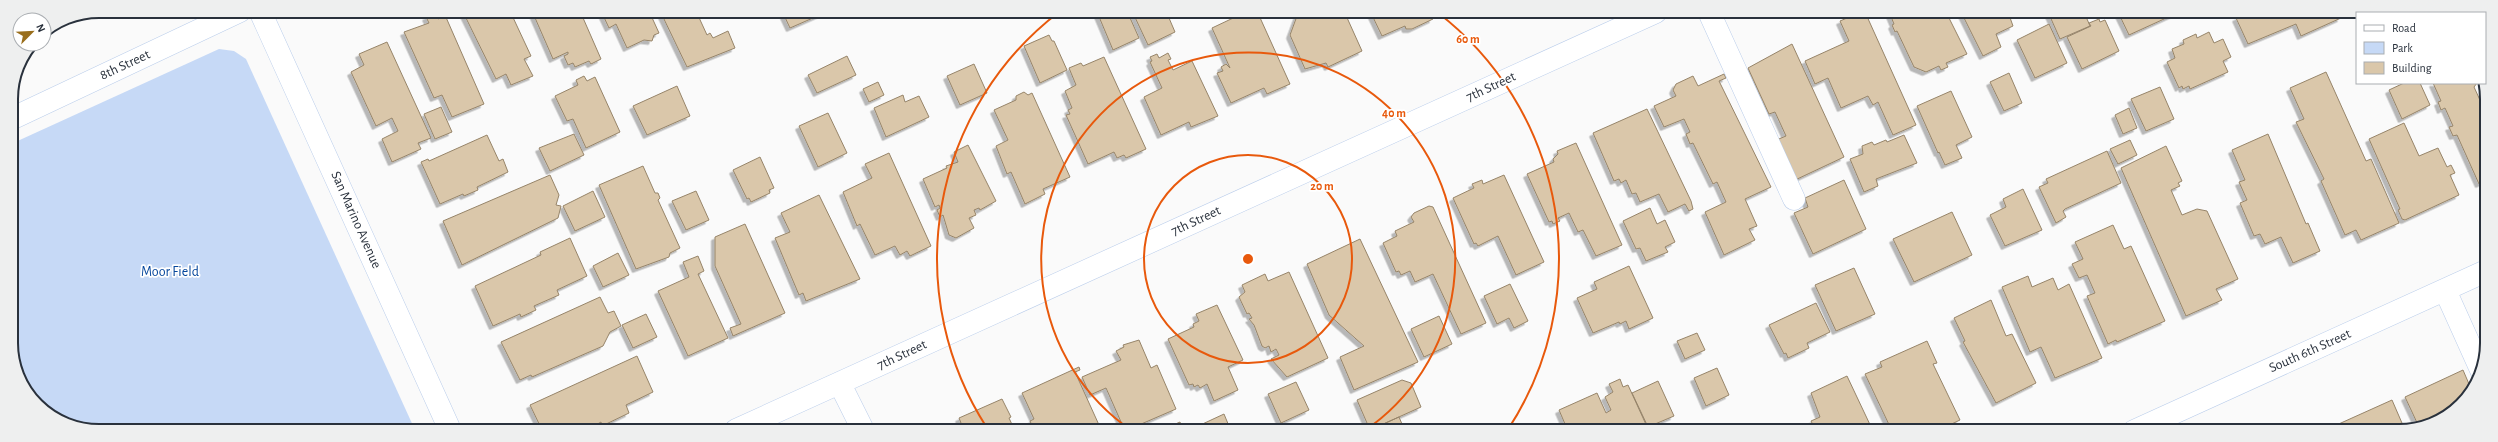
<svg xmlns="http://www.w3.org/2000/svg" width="2498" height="442" viewBox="0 0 2498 442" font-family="'Alegreya Sans',sans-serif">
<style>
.green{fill:#c6d9f6}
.building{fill:#dac7aa;stroke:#968469;filter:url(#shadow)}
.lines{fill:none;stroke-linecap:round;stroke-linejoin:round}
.minor-casing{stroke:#bbceeb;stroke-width:23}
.minor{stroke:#fff;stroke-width:22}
.ring{fill:none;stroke:#e8590c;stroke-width:2}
.labels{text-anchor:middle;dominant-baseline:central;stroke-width:3.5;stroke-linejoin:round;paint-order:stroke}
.street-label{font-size:14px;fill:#29313c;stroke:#fff}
.park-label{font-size:14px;fill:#06479c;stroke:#fff}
.rim{fill:none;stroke:#29313c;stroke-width:2}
.centre{fill:#e8590c;stroke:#fff;stroke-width:2}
.ring-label{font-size:12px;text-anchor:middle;font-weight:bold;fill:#e8590c;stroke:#fff;stroke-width:3.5;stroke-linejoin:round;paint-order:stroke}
</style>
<defs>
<filter id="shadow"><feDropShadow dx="-3.5" dy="3.5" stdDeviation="0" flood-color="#0004"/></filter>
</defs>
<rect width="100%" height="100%" fill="#fafafa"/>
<!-- green -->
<path class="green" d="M219,49l15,2 12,8 169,371h-328l-46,-21 -28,-49 -2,-216z"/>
<!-- building -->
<path class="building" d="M467,11h43l21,45 -7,3 9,17 -22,9 -5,-11 -10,5 -32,-65z
M532,11h48l21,48 -10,5 -2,-3 -14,6 -2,-4 -5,2 -4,-9 4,-2v-2l-15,7z
M601,11h48l10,22 -5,2 -2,6 -8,-1 -17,8 -11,-24 -7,4z
M671,11h25l11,24 3,-2 3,5 15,-7 7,17 -48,19 -25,-52z
M782,11h40v3l-32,14z
M1119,11l1,3 7,-3 12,27 -26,12 -16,-38z
M1132,11h34l9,21 -27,13z
M1248,11h9l33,73 -23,10 -3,-6 -33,15 -14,-30 6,-2 -2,-4 5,-3 4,4 -18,-40z
M1299,11h45l18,40 -34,16 -2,-4 -21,6 -15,-34 7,-19 3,-2z
M1370,11h59l4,8 -21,10h-6l-1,-3 -23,10z
M1861,12h4l51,113 -23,10 -15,-33 -5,3 -5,-9 -27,12 -13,-30 -13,6 -10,-23 44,-20 -9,-20z
M1889,12h57l21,42 -21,9 2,4 -7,3 -2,-4 -13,6 -12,-5 -17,-36 -2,1 -3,-7 2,-1z
M1961,12h47l5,14 -17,8 5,13 -18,9z
M2048,12h36l6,14 -30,13z
M2118,12h56l1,2 -46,21z
M2249,12h89l3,6 -40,18 -5,-12 -48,20 -12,-26z
M435,13l3,6 7,-4 39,89 -32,13 -10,-22 -8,3 -30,-66 25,-9 -3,-6z
M2099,19l1,3 5,-2 14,31 -37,18 -15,-32 24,-11 -2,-3z
M2049,24l18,39 -32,15 -18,-38z
M2209,32l5,11 9,-4 8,18 -8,4 5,11 -38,17 -1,-3 -6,3 -1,-3 -3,2 -12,-26 8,-4 -3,-9 12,-5 -1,-4 13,-6 1,4z
M1049,35l3,6h2l13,29 -27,13 -16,-37z
M387,42l44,96 -13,5 3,6 -29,13 -10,-23 16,-8 -6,-13 -16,8 -25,-54 13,-7 -5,-11z
M1792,44l52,113 -51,24 -19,-40 12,-5 -11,-24 -6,2 -21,-46z
M1168,53l3,6 -3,1 5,10 19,-9 26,55 -27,11 -2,-5 -28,13 -17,-38 18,-9 -12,-26 2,-1 -2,-4 7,-3 2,4z
M847,56l9,19 -39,18 -9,-18z
M1104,57l42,92 -20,9 -2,-3 -7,3 -3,-6 -26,12 -22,-49 4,-1 -2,-4 4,-2 -7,-17 11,-6 -7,-17 12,-5 2,3z
M974,64l13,29 -27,12 -13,-29z
M2326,72l40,89 5,-2 28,64 -38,17 -5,-10 -11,5 -24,-54 3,-2 -28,-57 8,-3 -14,-31z
M2009,73l13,30 -18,8 -14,-29z
M1724,74l2,4 -7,3 52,106 -26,12 12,27 -8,3 6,11 -31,15 -19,-43 21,-10 -9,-20 -4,2 -20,-41 -3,1 -4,-10 4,-2 -6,-13 -20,8 -10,-21 22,-10 -3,-6 3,-6 17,-8 5,10z
M584,76l3,5 8,-4 25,55 -34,16 -13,-29 -6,2 -12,-25 23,-11 -2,-5z
M878,82l6,13 -15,7 -6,-13z
M2404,83h16l10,22 -28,14 -13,-29z
M2433,83h44l-3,4 11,24 1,70 -7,3 -22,-49 -4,1 -4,-9 4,-1 -8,-18 -4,2 -3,-8 3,-1z
M677,86l13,30 -43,19 -14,-29z
M2160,87l14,32 -28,12 -15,-32z
M1951,91l21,46 -16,8 6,13 -17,7 -6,-13 -1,1 -21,-47z
M1024,92l4,3 4,-2 38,84 -27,12 2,5 -20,10 -14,-32 -4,2 -11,-28 12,-6 -14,-30 22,-10v-4z
M903,95l2,7 14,-6 10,21 -43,20 -12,-29z
M441,107l11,25 -17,7 -11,-25z
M2129,108l8,20 -14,6 -8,-19z
M1647,109l44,92 2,8 -4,2 -4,-7 -17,8 -9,-18 -19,8 -4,-9 -4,1 -6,-14 -5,3 -2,-4 -5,2 -21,-48z
M828,113l19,40 -29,14 -19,-41z
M2404,123l15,33 19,-8 9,19 4,-2 4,8 -5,2 9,20 -54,25 -3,-1 -4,-9 2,-1 -31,-70z
M574,134l10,21 -34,16 -11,-23z
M2268,134l38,90 2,-1 12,28 -27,12 -12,-26 -16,7 -5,-10 -6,2 -14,-33 7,-3 -8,-18 6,-2 -13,-30z
M487,135l12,26 4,-2 5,13 -31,15 1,3 -14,6 -1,-2 -23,10 -19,-42 7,-3 1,2z
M1904,135l13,28 -41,16 2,7 -14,6 -14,-33 13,-5 -1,-8 10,-4 2,3 12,-5 1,2z
M2130,140l7,15 -19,9 -8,-15z
M1576,143l46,102 -26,11 -13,-26 -5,2 -9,-19 -11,5 2,3 -7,3 -1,-3 -3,1 -22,-48 27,-12 -1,-3 5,-5 -1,-3z
M968,145l28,56 -16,9 -1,-2 -5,2 2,5 -7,3 5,10 -18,10 -7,-3 -6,-20 -3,2 -3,-7 3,-2 -1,-3 -4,2 -12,-28 24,-11 -1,-2 12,-4 -4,-10z
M2166,146l16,35 -4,2 2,3 -9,4 11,25 15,-6 10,2 31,68 -22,10 6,11 -36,16 -65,-148z
M2107,151l14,32 -56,26 -2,2 3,6 -10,6 -17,-36 9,-4 -2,-4z
M889,153l42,93 -21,10 -3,-5 -7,4 -5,-9 -20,9 -15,-31 -3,2 -14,-34 29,-14 -7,-14z
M760,157l14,31 -5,2 1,3 -19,9 -2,-4 -2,1 -14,-29z
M643,166l12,27h3l2,5 -2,2 22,48 -10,5 -1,4 -33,12 -37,-84z
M550,175l9,20 -3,10 5,1 -3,12 -96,47 -19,-44z
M1504,175l40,87 -28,13 -18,-39 -20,10 -2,-3 -2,1 -21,-46 21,-10 -2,-4 10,-4 1,4z
M1844,180l22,49 -53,25 -19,-41 14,-6 -3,-9z
M2023,189l19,41 -37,16 -15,-31 16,-8 -3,-8z
M593,191l12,26 -30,14 -12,-25z
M696,191l13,29 -23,10 -14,-29z
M819,195l41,84 -54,22 -3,-8 -4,2 -24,-57 15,-6 -9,-19z
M1429,206l4,1 53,116 -25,11 -28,-60 -18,8 -5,-11 -9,4 -2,-4 -3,1 -13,-29 14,-7 -2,-5 19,-9 -3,-5 3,-4z
M1650,208l7,16 8,-4 10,22 -10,5 3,5 -22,9 -6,-13 -4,1 -13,-28z
M1952,212l20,43 -58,27 -21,-43z
M745,224l40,89 -52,23 -3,-8 11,-4 -26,-58v-29z
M2113,225l11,24 7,-3 34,75 -48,21 -1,-2 -8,4 -21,-48 8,-3 -8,-18 -8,3 -7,-14 11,-5 -8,-17z
M570,238l17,38 -30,14 2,5 -25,11 2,4 -15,7 -1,-3 -27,12 -18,-40 66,-31 -1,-3z
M1360,239l58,123 -64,28 -14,-33 24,-11 -35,-31 -22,-51z
M618,253l11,22 -26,12 -10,-21z
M698,256l6,15 -6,3 30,64 -40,18 -30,-65 31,-14 -6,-15z
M1629,266l24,52 -24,11 -3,-8 -6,3 -1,-2 -26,11 -16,-35 20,-9 -3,-7z
M1854,268l21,46 -39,17 -21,-46z
M1289,272l39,86 -41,19 -16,-18 8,-4 -3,-6 -5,3 -2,-6 -4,2 -3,-2 -8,-21 -5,-6 3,-1 -3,-5 -2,1 -8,-17 6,-5 -3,-7 23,-11 3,7z
M2028,276l4,11 21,-9 5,12 11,-6 33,74 -47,20 -14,-31 -11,5 -28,-65z
M1510,284l18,37 -14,7 -5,-10 -12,6 -13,-28z
M600,297l8,16 6,-2 7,15 -11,6 -7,14 -71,31 -1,-2 -11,5 -19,-38z
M1991,300l15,36 6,-2 24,49 -40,20 -33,-61 2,-1 -11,-23z
M1816,303l14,29 -23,11 2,5 -21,10 -2,-5 -2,1 -15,-29z
M1217,305l26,55 -15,7 10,23 -24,11 -7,-17 -7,4 -2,-3 -4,2 -1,-3 -4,1 -21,-46 26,-12 -1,-3 6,-3 -3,-7z
M646,314l11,23 -24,11 -11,-23z
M1439,316l13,28 -28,13 -13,-28z
M1697,333l8,17 -20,9 -8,-18z
M1139,340l12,28 6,-3 19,44 -51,22 -19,-43 -16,7 -8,-18 39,-17 -5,-9 8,-4 -1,-2z
M1927,341l10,22 -4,1 27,56 -23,11h-45l-27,-57 17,-7 -2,-5z
M637,356l16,36 -27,13 3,8 -27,13 -1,-4 -14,8h-45l-12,-25z
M1079,367l1,3 -5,2 24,53 -12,6 -53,-1 -4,-9 4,-2 -12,-26z
M1717,368l12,27 -23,11 -12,-28z
M2463,370l9,21 -15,18 -25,15 -13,3 -14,-30z
M1847,376l26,55h-57l-5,-10 9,-4 -9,-24z
M1620,379l3,8 5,-2 21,46h-81l-9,-21 38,-17 9,20 5,-3 -6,-13 8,-5 -4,-8z
M1402,380l9,3 10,24 -51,23 -13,-30z
M1658,381l16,35 -26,11 -16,-34z
M1296,382l13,28 -28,13 -13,-29z
M1002,399l9,18 -2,1 6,13h-68l14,-8 -2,-5z
M2392,400l13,30 -71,1 -2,-4z
M1224,414l7,17h-34l-1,-4z
M1399,417l6,14h-35v-1z
M1180,422l3,9h-18l-1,-2z
M2310,426l3,5h3h-16z
M1791,427l2,4h-10z"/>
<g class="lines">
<!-- minor casing -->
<g class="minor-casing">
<path id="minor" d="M260,11l190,419
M1709,12l85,187
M11,119l229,-108
M2445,290l36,80
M840,384l23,46
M736,430l920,-418
M2134,431l352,-160"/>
</g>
<!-- minor -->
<use href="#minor" class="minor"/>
</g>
<!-- distance rings -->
<g class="ring">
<circle cx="1248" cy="259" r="104"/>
<path d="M1131 430A207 207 0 1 1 1364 431"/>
<path d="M987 428A311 311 0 0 1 1059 12M1437 12A311 311 0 0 1 1507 431"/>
</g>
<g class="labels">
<!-- street labels -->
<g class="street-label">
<text transform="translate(125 65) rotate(-25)">8th Street</text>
<text transform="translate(1491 87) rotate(-25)">7th Street</text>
<text transform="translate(356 220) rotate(66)">San Marino Avenue</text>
<text transform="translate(1196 221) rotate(-25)">7th Street</text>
<text transform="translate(2310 351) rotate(-24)">South 6th Street</text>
<text transform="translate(902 355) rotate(-25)">7th Street</text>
</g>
<!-- park labels -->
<g class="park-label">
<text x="170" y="272">Moor Field</text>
</g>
</g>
<!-- crop -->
<path d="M0 0H2498V442H0ZM99 18H2399A81 81 0 0 1 2480 99V343A81 81 0 0 1 2399 424H99A81 81 0 0 1 18 343V99A81 81 0 0 1 99 18Z" fill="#eeefef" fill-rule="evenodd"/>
<path class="rim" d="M99 18H2399A81 81 0 0 1 2480 99V343A81 81 0 0 1 2399 424H99A81 81 0 0 1 18 343V99A81 81 0 0 1 99 18Z"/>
<circle cx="1248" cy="259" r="6" class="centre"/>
<g class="ring-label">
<text x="1468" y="43">60 m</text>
<text x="1394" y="117">40 m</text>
<text x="1322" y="190">20 m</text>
</g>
<!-- legend -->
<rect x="2356" y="12" width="130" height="72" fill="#ffffff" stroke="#a9adb1"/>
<rect x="2364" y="25" width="20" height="6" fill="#ffffff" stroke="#a9adb1"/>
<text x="2392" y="32" font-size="12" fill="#29313c">Road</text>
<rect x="2364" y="42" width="20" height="12" fill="#c6d9f6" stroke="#a9adb1"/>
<text x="2392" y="52" font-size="12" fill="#29313c">Park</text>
<rect x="2364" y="62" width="20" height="12" fill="#dac7aa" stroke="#a9adb1"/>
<text x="2392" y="72" font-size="12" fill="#29313c">Building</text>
<!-- north arrow -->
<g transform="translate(32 32) rotate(66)"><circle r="19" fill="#ffffff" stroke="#a9adb1"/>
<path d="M0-3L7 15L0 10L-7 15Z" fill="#996e1c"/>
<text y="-6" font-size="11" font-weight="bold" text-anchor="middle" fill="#29313c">N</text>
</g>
</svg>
